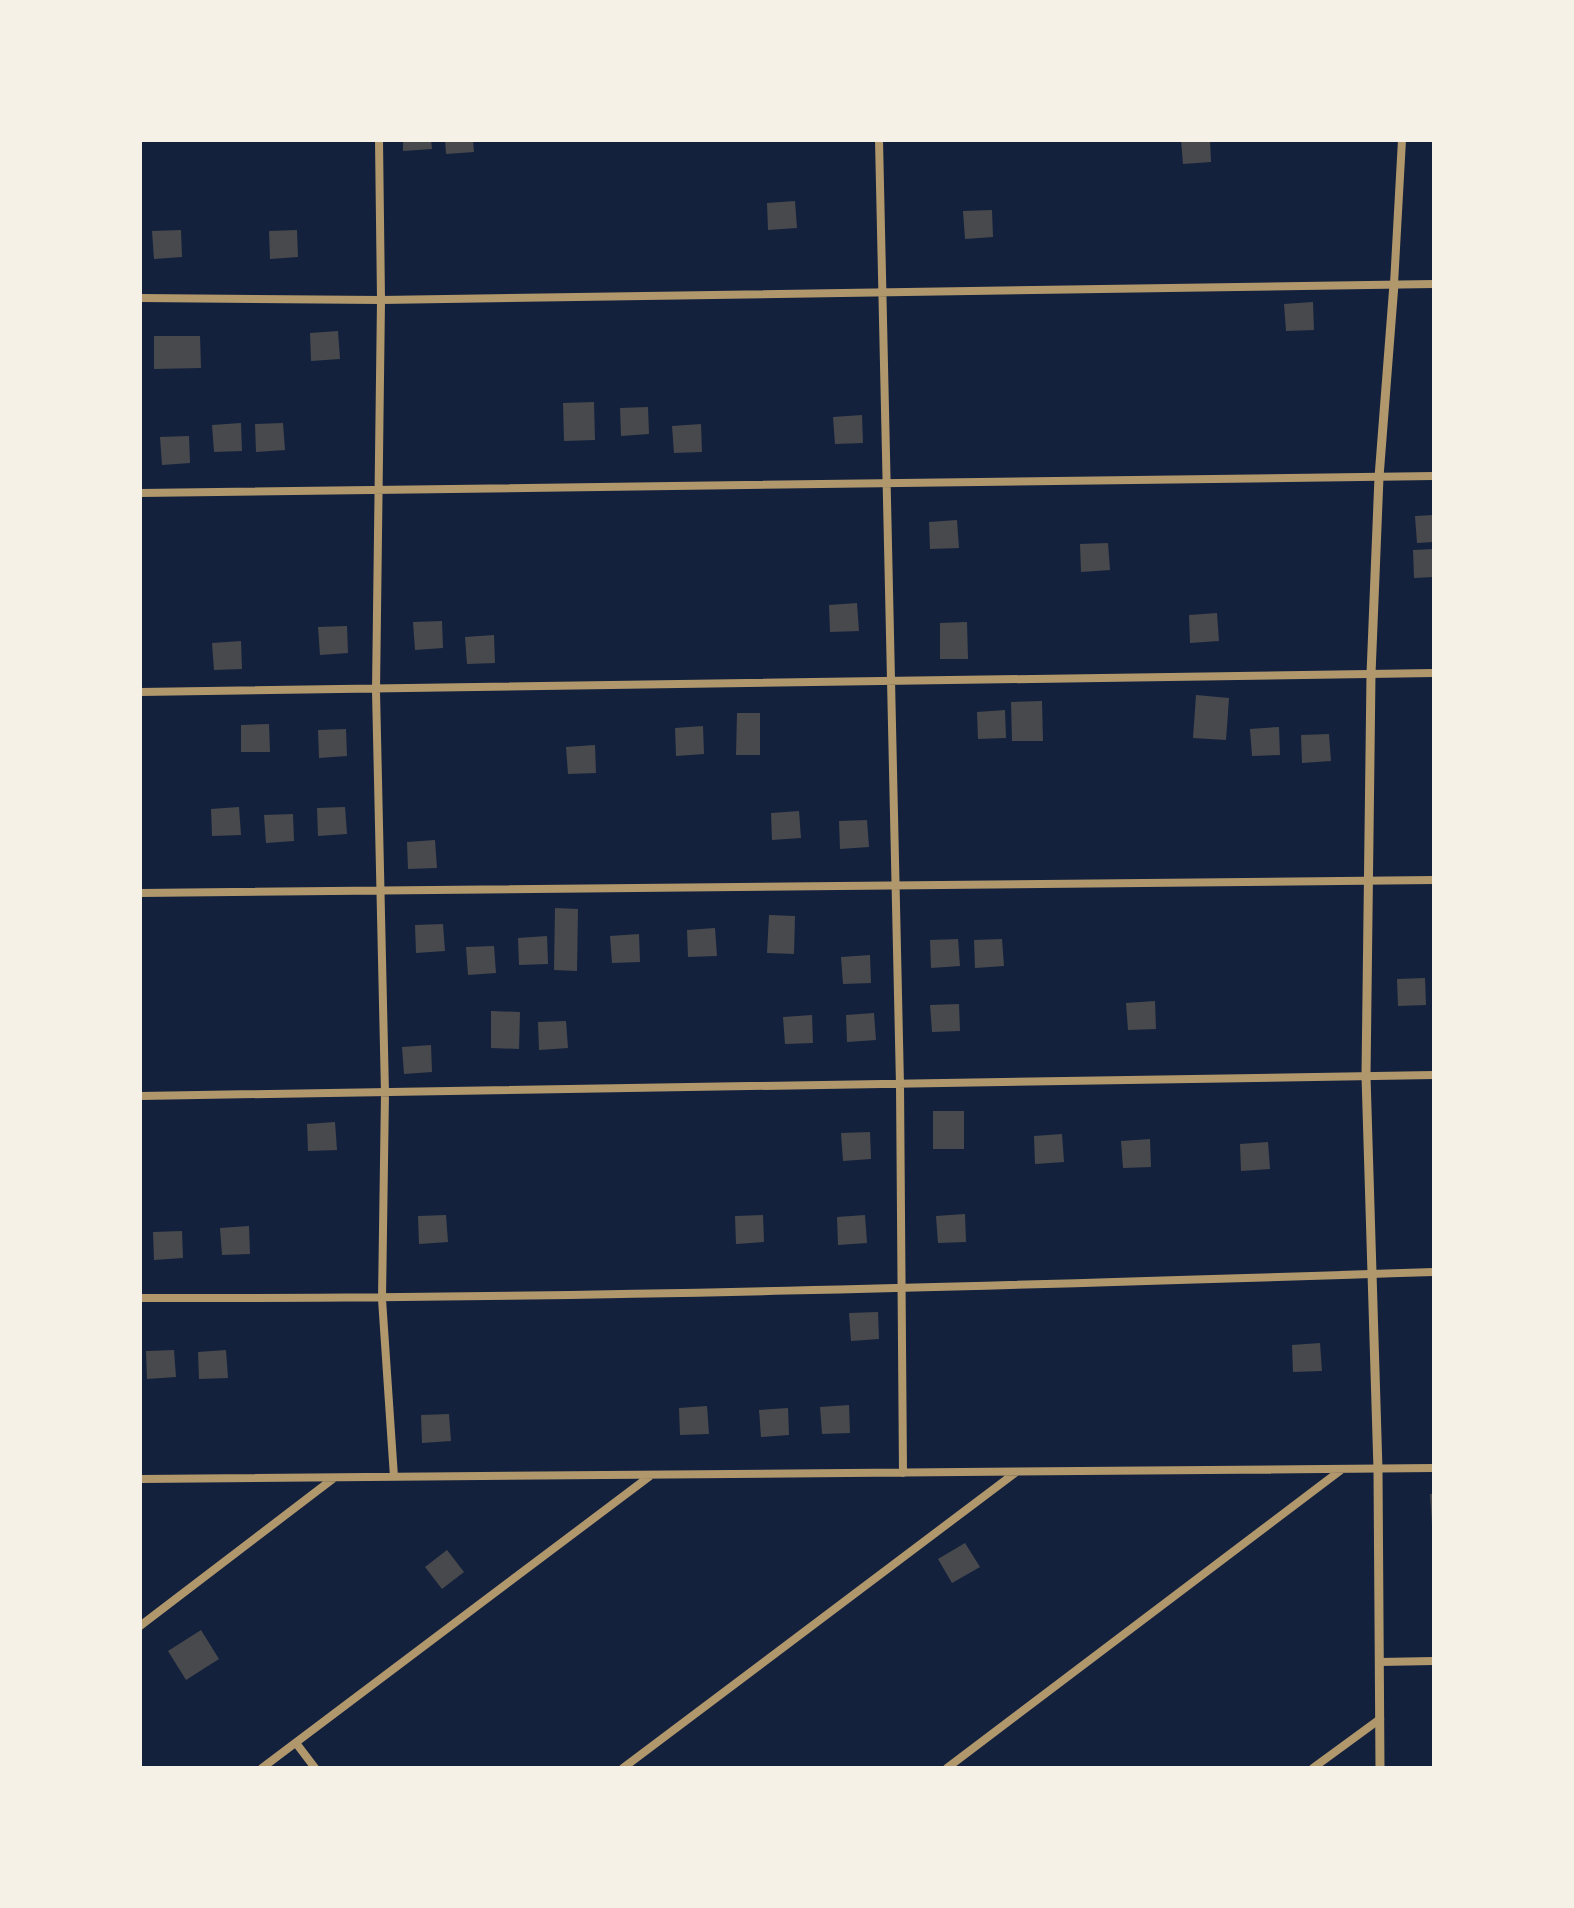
<svg xmlns="http://www.w3.org/2000/svg" width="1574" height="1908" viewBox="0 0 1574 1908" font-family="'Fira Sans Condensed',sans-serif">
<style>
.building{fill:#48494c}
.lines{fill:none;stroke-linecap:round;stroke-linejoin:round}
.minor{stroke:#b1986c;stroke-width:8}
.tertiary{stroke:#b1986c;stroke-width:9}
</style>
<rect width="100%" height="100%" fill="#14213d"/>
<!-- building -->
<path class="building" d="M403,140h28l1,9 -29,2z
M445,140h28l1,12 -28,2z
M1181,140h29l1,22 -28,2z
M795,201l2,27 -29,2 -1,-27z
M992,210l1,27 -28,2 -2,-28z
M181,230l1,27 -28,2 -2,-28z
M297,230l1,27 -28,2 -1,-28z
M1313,302l1,28 -28,1 -2,-27z
M338,331l2,28 -29,2 -1,-28z
M154,336h46l1,32 -47,1z
M594,402l1,38 -31,1 -1,-38z
M648,407l1,27 -28,2 -1,-28z
M862,415l1,28 -28,1 -2,-27z
M241,423l1,28 -28,1 -2,-27z
M283,423l2,27 -29,2 -1,-28z
M701,424l1,28 -28,1 -2,-27z
M189,436l1,27 -28,2 -2,-28z
M1434,515v27l-17,1 -2,-27z
M957,520l2,28 -29,1 -1,-27z
M1108,543l2,27 -29,2 -1,-28z
M1434,549v28l-20,1 -1,-28z
M857,603l2,28 -29,1 -1,-27z
M1217,613l2,28 -29,2 -1,-28z
M442,621l1,27 -28,2 -2,-28z
M967,622l1,37h-28v-36z
M347,626l1,27 -28,2 -2,-28z
M494,635l1,28 -28,1 -2,-27z
M241,641l1,28 -28,1 -2,-27z
M1196,695l33,3 -3,42 -33,-2z
M1042,701l1,40h-31l-1,-39z
M1005,710l1,28 -28,1 -1,-27z
M737,713h23v42h-24z
M269,724l1,28h-29v-27z
M703,726l1,28 -28,2 -1,-28z
M1279,727l1,28 -28,1 -2,-27z
M346,729l1,27 -28,2 -1,-28z
M1329,734l2,27 -29,2 -1,-28z
M595,745l1,28 -28,1 -2,-27z
M239,807l2,28 -29,1 -1,-27z
M345,807l2,27 -29,2 -1,-28z
M799,811l2,27 -29,2 -1,-27z
M293,814l1,27 -28,2 -2,-28z
M867,820l2,27 -29,2 -1,-28z
M435,840l2,28 -29,1 -1,-27z
M555,908l23,1 -1,62 -23,-1z
M769,915l26,1 -1,38 -27,-1z
M443,924l2,27 -29,2 -1,-28z
M715,928l2,28 -29,1 -1,-27z
M639,934l1,28 -28,1 -2,-27z
M547,936l1,28 -29,1 -1,-27z
M958,939l2,27 -29,2 -1,-28z
M1002,939l2,27 -29,2 -1,-28z
M494,946l2,27 -28,2 -2,-28z
M870,955l1,28 -28,1 -2,-27z
M1425,978l1,27 -28,1 -1,-27z
M1155,1001l1,28 -28,1 -2,-27z
M959,1004l1,27 -28,1 -2,-27z
M491,1011l29,1 -1,37 -28,-1z
M874,1013l2,27 -29,2 -1,-27z
M812,1015l1,28 -28,1 -2,-27z
M566,1021l2,27 -29,2 -1,-28z
M431,1045l1,27 -28,2 -2,-27z
M933,1111h31v38h-31z
M335,1122l2,28 -29,1 -1,-27z
M870,1132l1,27 -28,2 -2,-28z
M1062,1134l2,28 -29,2 -1,-28z
M1150,1139l1,28 -28,1 -2,-27z
M1268,1142l2,27 -29,2 -1,-27z
M965,1214l1,28 -28,1 -2,-27z
M446,1215l2,27 -29,2 -1,-28z
M763,1215l1,27 -28,2 -1,-28z
M865,1215l2,28 -29,2 -1,-28z
M249,1226l1,28 -28,1 -2,-27z
M182,1231l1,27 -29,2 -1,-28z
M878,1312l1,27 -28,2 -2,-28z
M1320,1343l2,28 -29,1 -1,-27z
M174,1350l2,27 -29,2 -1,-28z
M226,1350l2,28 -29,1 -1,-27z
M849,1405l1,28 -28,1 -2,-27z
M707,1406l2,28 -29,1 -1,-27z
M788,1408l1,27 -28,2 -2,-27z
M449,1414l2,27 -29,2 -1,-28z
M1430,1494h4v31h-2z
M965,1543l15,24 -28,16 -14,-24z
M447,1550l17,22 -22,17 -17,-22z
M201,1630l18,29 -33,21 -18,-29z"/>
<g class="lines">
<!-- minor -->
<path class="minor" d="M379,140l2,160 -5,391 9,402 -3,206 12,178
M879,140l21,945 3,388
M1394,284l8,-144
M140,298l241,2 1053,-16
M140,493l1294,-17
M140,692l1294,-19
M140,893l1294,-13
M140,1096l1294,-21
M140,1298c432,1 863,-12 1294,-26
M140,1479l1294,-11
M140,1626l194,-148
M1379,1662l55,-1
M296,1743l19,25
M262,1768l388,-292
M623,1768l392,-295
M947,1768l394,-298
M1313,1768l67,-49"/>
<!-- tertiary -->
<path class="tertiary" d="M1380,1768l-2,-298 -12,-394 5,-402 8,-197 15,-193"/>
</g>
<!-- border -->
<rect width="1574" height="1908" fill="none" stroke="#f6f1e7" stroke-width="284"/>
</svg>
